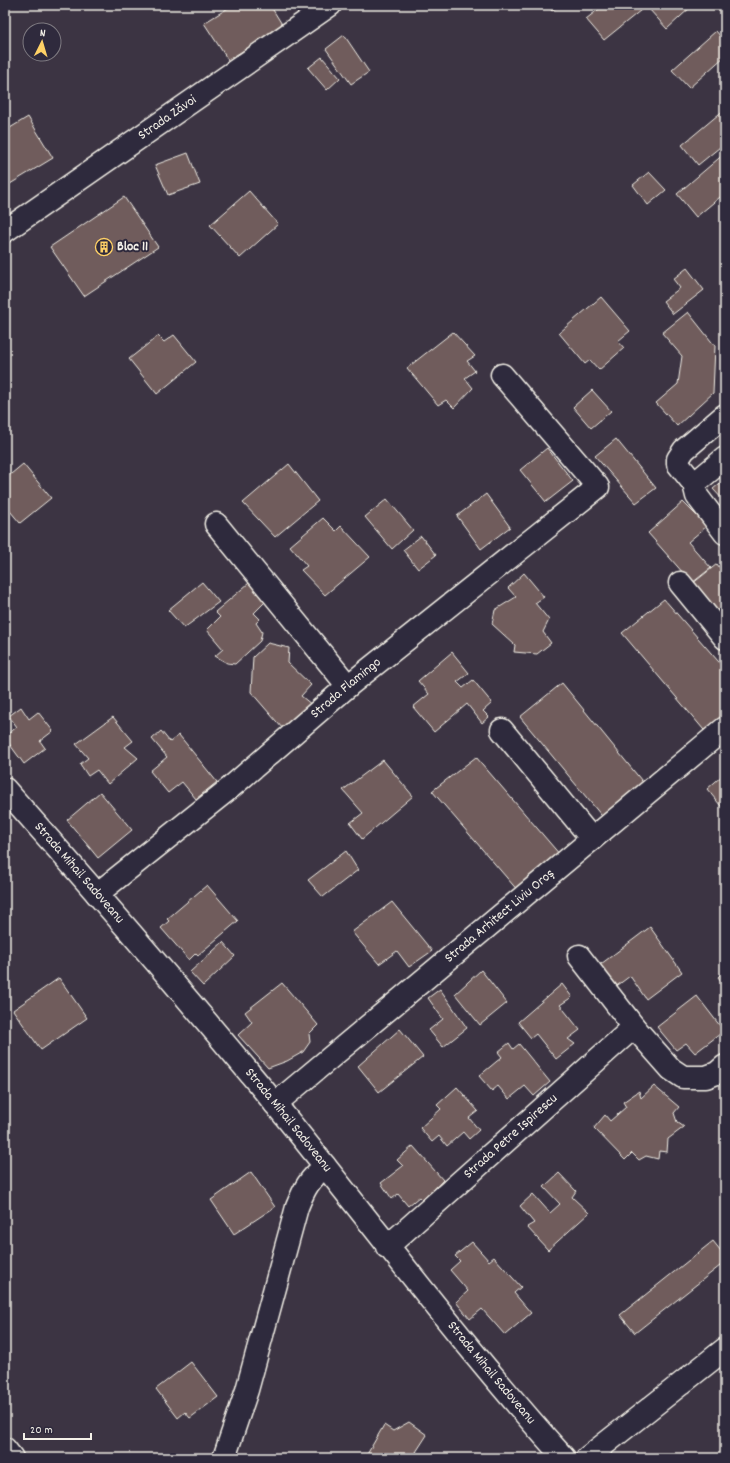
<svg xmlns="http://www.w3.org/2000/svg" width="730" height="1463" viewBox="0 0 730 1463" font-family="Dekko,sans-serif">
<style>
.building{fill:#6f5c5c;stroke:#f4f1e8}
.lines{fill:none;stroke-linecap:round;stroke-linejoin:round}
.minor-casing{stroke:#f4f1e8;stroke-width:25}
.minor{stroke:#2f2a3d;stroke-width:22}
.labels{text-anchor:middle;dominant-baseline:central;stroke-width:4;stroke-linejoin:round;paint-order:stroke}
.street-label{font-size:14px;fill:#f4f1e8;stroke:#2f2a3d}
.poi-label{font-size:14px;font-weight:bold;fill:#f4f1e8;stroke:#2f2a3d;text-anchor:start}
</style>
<rect width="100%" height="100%" fill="#3c3443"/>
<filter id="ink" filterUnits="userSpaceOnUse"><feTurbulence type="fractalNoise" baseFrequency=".025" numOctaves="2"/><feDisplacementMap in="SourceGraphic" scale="8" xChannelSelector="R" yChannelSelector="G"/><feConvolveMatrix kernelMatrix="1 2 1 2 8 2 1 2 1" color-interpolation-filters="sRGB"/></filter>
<g filter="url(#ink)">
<!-- building -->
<path class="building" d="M233,5h37l13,21 -55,34 -24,-37z
M546,5h13l-7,6z
M604,5h41l1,1 -42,34 -18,-21z
M653,5h39v1l-25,23 -18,-20z
M716,31l9,11v14l-36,32 -17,-18z
M344,35l25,37 -18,12 -25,-35z
M322,57l18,21 -13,12 -19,-22z
M725,109v34l-27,22 -16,-20z
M28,117l25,41 -48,29v-56z
M188,153l12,31 -32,11 -13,-30z
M725,153v40l-29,24 -19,-23z
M649,172l17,18 -18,15 -15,-20z
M249,191l29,33 -38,34 -30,-33z
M124,197l34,50 -74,49 -34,-49z
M687,268l17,22 -31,24 -10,-13 17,-13 -7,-9z
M601,297l29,34 -12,10 6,7 -25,22 -9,-10 -5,4 -26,-31z
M688,312l27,34 -2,47 -36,33 -21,-23 22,-19 4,-28 -20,-23z
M453,332l22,24 -8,5 8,10 -10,7 8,10 -19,20 -8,-8 -8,5 -31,-37z
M174,335l22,27 -39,32 -28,-35 29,-23 6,6z
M592,390l19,21 -20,17 -18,-21z
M616,439l40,49 -20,15 -41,-47z
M547,448l26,33 -27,21 -26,-32z
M23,464l28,34 -31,25 -15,-18v-26z
M289,464l29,37 -43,36 -32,-34z
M725,479v23l-12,-13z
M486,494l24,33 -29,22 -24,-33z
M387,499l26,31 -21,19 -27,-32z
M683,502l24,24 -19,16 23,26 -19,15 -44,-50z
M323,518l13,13 5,-5 29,31 -45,38 -24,-25 6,-4 -17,-20z
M421,536l15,19 -18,14 -15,-19z
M717,564l8,11v32l-9,7 -24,-30z
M524,573l20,24 -9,6 14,17 -6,12 8,11 -14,11 -23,-2 1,-7 -23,-21 3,-14 21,-13 -8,-9z
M202,582l17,20 -35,26 -16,-18z
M249,583l16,19 -11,11 6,6 -4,4 6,9 -2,9 -25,23 -8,-1 -12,-7 8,-7 -16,-19 13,-13 -5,-5z
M664,599l61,70v53l-16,14 -87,-103z
M268,643l21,5 -1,15 23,22 -10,11 11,9 -29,24 -32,-37 2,-35z
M452,652l17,21 -12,9 6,6 10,-8 19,23 -9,8 6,6 -7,6 -15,-19 -33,28 -21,-25 16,-13 -11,-13z
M562,683l84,103 -40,35 -86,-104z
M21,707l8,12 9,-7 15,19 -13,10 5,7 -21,16 -19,-26v-2l12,-9 -8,-11z
M113,717l20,24 -8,6 13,11 -30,26 -11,-14 -9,6 -8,-12 8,-6 -12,-14z
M161,731l9,11 9,-7 38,47 -21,17 -14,-17 -14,11 -18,-22 17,-14 -15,-18z
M476,757l85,99 -42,36 -87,-101z
M383,760l30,36 -51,43 -12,-16 13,-10 -20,-23z
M723,775l2,2v34l-18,-22z
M100,792l32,38 -34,28 -31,-38z
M346,851l12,19 -35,27 -15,-17z
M207,885l31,36 -40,34 -2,-2 -7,7 -28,-32 8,-7 -2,-2z
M392,902l40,49 -23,16 -12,-16 -18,13 -27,-32z
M650,927l32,45 -36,27 -16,-23 -16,12 -17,-21z
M223,942l12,14 -32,30 -13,-14z
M481,970l26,33 -27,22 -25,-31z
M725,970v16l-7,-9z
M59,978l28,40 -46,32 -28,-40z
M282,983l36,42 -9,9 1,8 -7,10 -16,9 -19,7 -30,-33 14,-13 -7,-10z
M562,984l10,13 -12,8 20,25 -12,9 7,5 -19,15 -20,-25 -5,4 -13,-16z
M440,989l27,39 -24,19 -14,-17 14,-11 -15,-21z
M697,996l27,35 -29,22 -9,-10 -10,7 -19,-23z
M400,1029l23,28 -44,35 -21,-26z
M509,1043l4,6 6,-5 31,38 -16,14 -9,-10 -16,13 -11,-13 -6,5 -13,-15 23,-19 -4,-5z
M654,1086l25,21 -5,6 3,9 7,5 -16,12 -1,13 -8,-1 -1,8 -12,-3 -7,4 -7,-7 -7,7 -31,-32 11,-13 5,6 16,-14 -3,-5 16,-11 2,7z
M457,1087l21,24 -9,7 10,12 -10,9 -6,-7 -16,14 -8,-10 -7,6 -12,-14 21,-19 -4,-4z
M413,1146l30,34 -20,21 -4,-4 -11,9 -10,-12 -6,5 -11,-16 22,-17 -6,-6z
M251,1172l24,35 -41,27 -23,-34z
M559,1173l17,18 -4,6 17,16 -41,37 -21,-23 7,-4 -14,-17 13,-12 17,19 10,-9 -16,-17z
M713,1241l12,15v6l-90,71 -15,-18z
M472,1242l17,19 5,-4 27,30 -7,6 17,20 -26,22 -23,-26 -12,10 -14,-17 12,-11 -18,-21 10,-9 -5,-5z
M191,1362l27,35 -28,21 -5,-6 -7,6 -22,-29z
M409,1422l18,13 -11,17 7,6h-58l19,-33 9,6z"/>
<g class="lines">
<!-- minor casing -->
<g class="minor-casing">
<g id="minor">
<path id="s1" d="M5,231l325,-226"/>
<path d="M725,415l-41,35 -6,9v5l16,20 3,12 28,37"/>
<path d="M694,484l31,-26"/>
<path d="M216,524l132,162"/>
<path d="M680,583l45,55"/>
<path d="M502,730l90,109"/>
<path id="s2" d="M5,789c92,104 183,209 271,316 96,118 186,240 288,353"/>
<path id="s3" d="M97,894l133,-106 118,-102 250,-199 -96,-112"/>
<path d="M579,956l55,71 37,42 12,8h23l11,-4 8,-7"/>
<path id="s4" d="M275,1104l450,-376"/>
<path id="s5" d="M387,1247l247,-220"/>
<path d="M5,1449l7,9"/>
<path d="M224,1458l23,-68 50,-183c8,-20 12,-27 28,-41"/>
<path d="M587,1458l138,-109"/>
</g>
</g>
<!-- minor -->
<use href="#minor" class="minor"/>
</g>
</g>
<!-- icons -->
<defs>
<g id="building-ring" transform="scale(0.9)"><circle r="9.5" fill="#2f2a3d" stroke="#ffd166" stroke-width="1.5"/><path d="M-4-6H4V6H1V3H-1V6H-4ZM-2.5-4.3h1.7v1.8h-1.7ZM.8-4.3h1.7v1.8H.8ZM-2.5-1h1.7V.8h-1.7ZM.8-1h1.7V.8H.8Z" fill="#ffd166"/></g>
</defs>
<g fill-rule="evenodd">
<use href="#building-ring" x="104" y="247"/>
</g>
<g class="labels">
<!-- street labels -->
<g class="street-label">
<text stroke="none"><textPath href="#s1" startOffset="198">Strada Zăvoi</textPath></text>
<text stroke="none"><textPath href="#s3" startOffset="323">Strada Flamingo</textPath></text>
<text stroke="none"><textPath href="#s2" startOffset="112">Strada Mihail Sadoveanu</textPath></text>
<text stroke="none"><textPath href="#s4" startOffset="293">Strada Arhitect Liviu Oroș</textPath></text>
<text stroke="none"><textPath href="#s2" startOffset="436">Strada Mihail Sadoveanu</textPath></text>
<text stroke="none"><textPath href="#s5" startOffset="166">Strada Petre Ispirescu</textPath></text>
<text stroke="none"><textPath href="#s2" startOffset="760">Strada Mihail Sadoveanu</textPath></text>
</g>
<!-- poi labels -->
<g class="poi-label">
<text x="117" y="247">Bloc 11</text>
</g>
</g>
<!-- margin -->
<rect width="730" height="1463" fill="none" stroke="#2f2a3d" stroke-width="20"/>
<rect x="10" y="10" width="710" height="1443" fill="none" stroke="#f4f1e8" stroke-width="1.5" filter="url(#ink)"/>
<!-- north arrow -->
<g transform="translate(42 42) rotate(5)"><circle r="19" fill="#2f2a3d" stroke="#7e7a81"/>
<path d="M0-3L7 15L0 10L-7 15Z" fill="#ffd166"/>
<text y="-6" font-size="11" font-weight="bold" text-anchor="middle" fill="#f4f1e8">N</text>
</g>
<!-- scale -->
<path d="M24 1433v6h67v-6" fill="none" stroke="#f4f1e8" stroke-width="2"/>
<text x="30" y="1433" font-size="12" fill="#f4f1e8" stroke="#2f2a3d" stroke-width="3" paint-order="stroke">20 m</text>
</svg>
